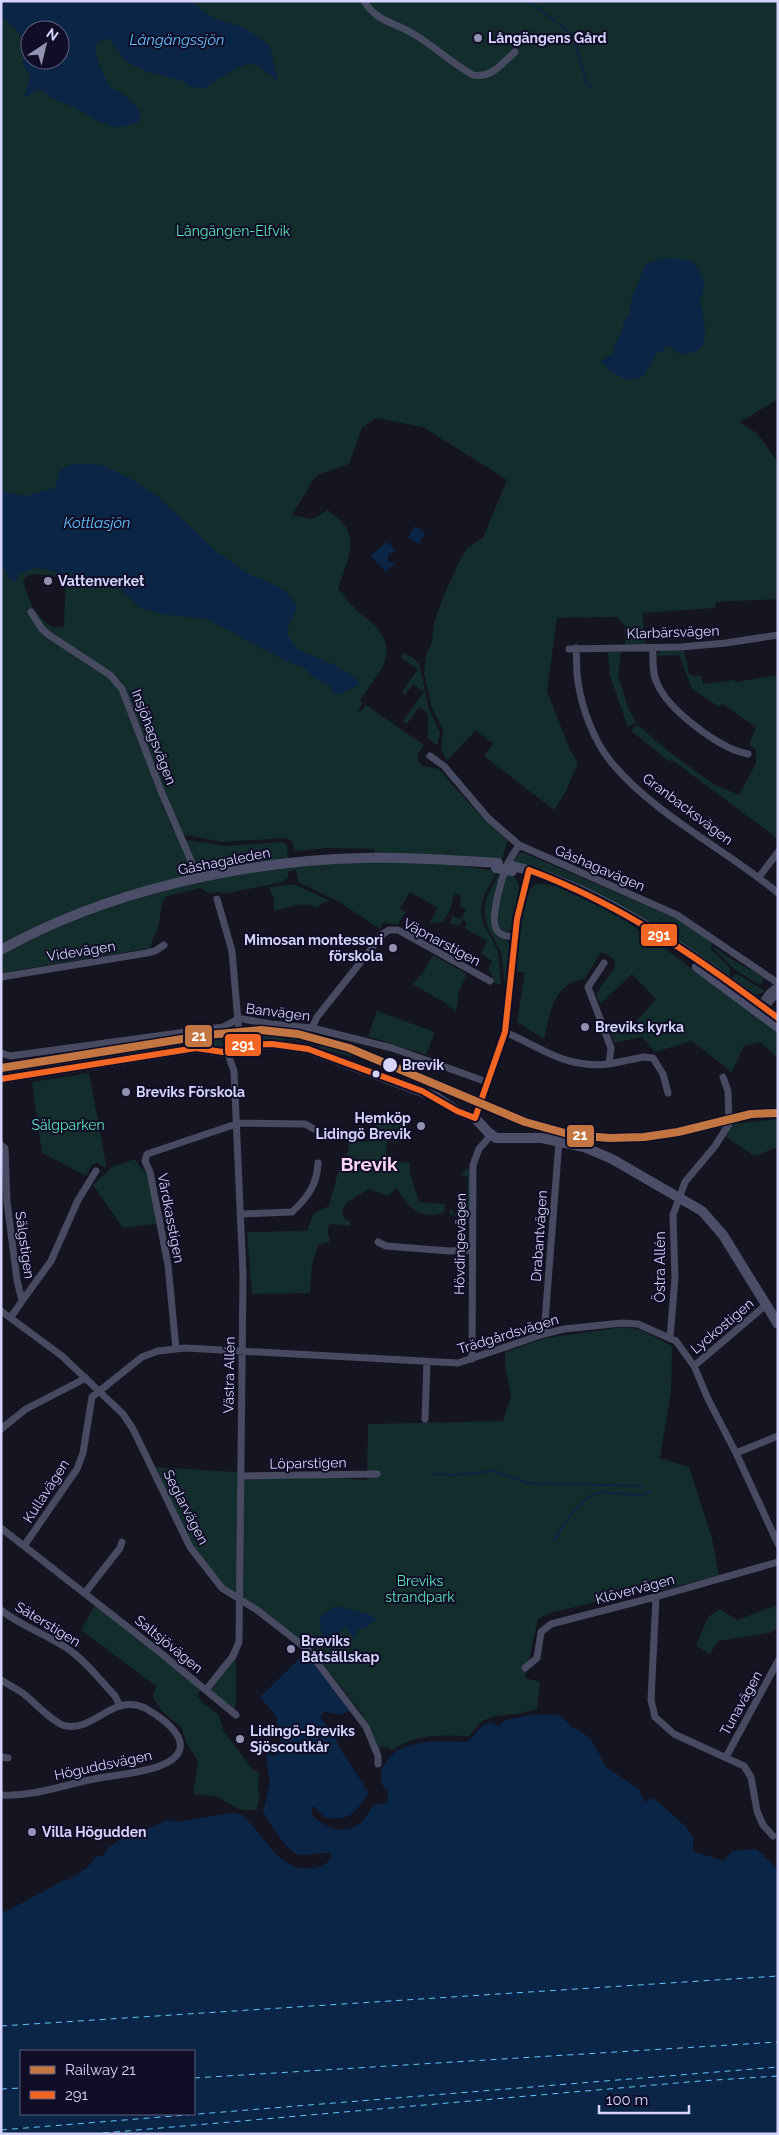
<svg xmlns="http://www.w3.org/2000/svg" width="779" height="2135" viewBox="0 0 779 2135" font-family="Raleway,sans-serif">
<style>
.green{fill:#122d2b;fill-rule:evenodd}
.water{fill:#0b2546;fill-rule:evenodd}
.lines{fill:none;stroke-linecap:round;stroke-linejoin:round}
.stream{stroke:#0b2546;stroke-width:2}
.ferry{stroke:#62c4ff;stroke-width:1;stroke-dasharray:6 5;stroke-linecap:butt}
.street{stroke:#484a62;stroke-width:7}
.secondary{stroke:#4c4d68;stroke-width:10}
.secondary-bridge{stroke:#4c4d68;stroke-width:10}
.bus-1-casing{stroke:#100e27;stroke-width:10}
.bus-1{stroke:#f26522;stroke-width:6}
.rail-1-casing{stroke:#100e27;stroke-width:11}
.rail-1{stroke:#c37642;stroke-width:8}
.poi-dot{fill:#9291b1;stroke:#100e27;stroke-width:2}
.stop-dot{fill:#d6d4ff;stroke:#100e27;stroke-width:2}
.labels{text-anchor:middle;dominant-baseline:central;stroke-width:4;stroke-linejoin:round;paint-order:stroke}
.poi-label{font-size:14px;font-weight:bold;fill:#d6d4ff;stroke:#100e27;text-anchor:start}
.park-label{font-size:14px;fill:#5be5b6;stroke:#100e27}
.street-label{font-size:14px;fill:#d6d4ff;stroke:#100e27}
.stop-label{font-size:14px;font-weight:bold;fill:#d6d4ff;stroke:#100e27;text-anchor:start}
.water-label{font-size:15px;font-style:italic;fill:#62c4ff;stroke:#100e27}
.district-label{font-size:19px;font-weight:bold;fill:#ffd6f4;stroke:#100e27}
.line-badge{stroke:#100e27;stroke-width:2}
.badge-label{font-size:14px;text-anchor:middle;font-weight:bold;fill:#fff}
</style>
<rect width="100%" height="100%" fill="#151421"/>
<!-- green -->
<path class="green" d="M1,1h777v398l-38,23 18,12 20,29v136l-62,3 -1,6 -73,5 4,32 -21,-1v-18l-8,-9 -60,1 -10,73 23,59 8,13 -12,28 -12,19 -70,-54 9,-12 -17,-14 -29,31 -6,-12 2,-19 -12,-25 -7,-33 2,-17 6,-13 2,-19 8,-23 15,-34 10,-18 16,-10 24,-58 -84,-53 -47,-9 -14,10 -13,36 -29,10 -6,5 -22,36 21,4 15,-9c36,25 21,44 10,79l19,22 18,14 10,15 2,11 -4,16 -23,33 3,3 -5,7 3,2 5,-7 58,40 -6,9v6l5,6 16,3 38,43 31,28 -7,22 -126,-9 -1,-4 -45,-1 -34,3 -3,-10 -7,-3 -63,4 -42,-8 -49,-132 -2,-3 -6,-1 40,108 29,65 -4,4 -102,31 -85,39zM30,30h30v30h-30zM33,574l20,2 13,-2 -2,52 -10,2c-21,-13 -23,-24 -31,-46l3,-5z
M684,650l5,23 4,3h8l2,8 31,-4 2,2 42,-7v164l-106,-79 -2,2 -40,-32 8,-5 29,25 46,34 26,11 17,-32v-14l-7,-4 7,-18 -34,-23 -3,3 -27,-18 -13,-34 -23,1 4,-5z
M621,651l-3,24 10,33 8,14 -8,5 -18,-51 -2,-24z
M403,653l10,5 6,6 10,45 11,24 -3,13 -9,-8v-25l-9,-6 -12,17 -4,-3 21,-29 -11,-8 -8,11 -3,-3 16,-23 -17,-11z
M188,840l38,6 56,-4 5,3 1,14 -83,12 -6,-3 -14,-25z
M522,852l160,69 30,22 -1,6 19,19v6l-3,3c-51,-35 -102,-73 -159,-98 -18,-8 -37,-11 -56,-16l6,-9z
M386,862l53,1 59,8 -13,22 -4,16 2,14 15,28 3,34 -8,-3 -2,-10 -3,-2 4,-9 -11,-7 6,-13 -23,-13 3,-5 -4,-3 -4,6 -9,-3 2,-7 9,3 5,-9 -6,-4 1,-11 -7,-1 -3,14 -8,14 -14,1 9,-15 -28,-16 -10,17 6,3 -9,13 -13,-3 -4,7 -41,-27 -41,-20 -2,-12 -7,1 -1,6 -5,5 -59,12 -7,-2 -7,2 -10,-6 -33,8c-9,8 -5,22 -9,32 -3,8 -7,12 -7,20l-150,25v-18c99,-54 212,-84 324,-92 20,-1 41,0 61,-1z
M499,873l2,1c-3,13 -15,48 -6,59 4,6 12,5 15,12l-4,48 -5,-41 -14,-26 -3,-13 2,-14z
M507,873c22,6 8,38 5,53l-2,5 -5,1 -5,-3c-6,-17 2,-39 7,-56z
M537,884c45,-2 120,59 157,86 27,20 56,40 84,61v27l-18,-16 -16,4 -13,28 -3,-5 -36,-28 -37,11 -13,-15 -28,6 -3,-9 22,-9 23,-26 -24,-25 -32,30 -4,-10 19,-27 -1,-8 -13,-7 -16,27c-33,5 -34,33 -41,60l-27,-17 8,-50 -11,-1c2,-17 5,-81 23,-87z
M286,885h10l34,16 -8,2 -4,5c-13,-8 -31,0 -44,3v-11l-5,-13z
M715,947l13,10 35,20 1,2 -4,6 -2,-1 -24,-15 -20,-20z
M433,955l34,19 -8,17 -3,21 -9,-8 -35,-20 10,-10z
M736,974l3,1 26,16c-12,9 -24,-5 -34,-12z
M377,1011l58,21 -9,23 -58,-19z
M252,1033c19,1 37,2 56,6 6,1 12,6 18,7 10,1 17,3 26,8v3l-32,-9 -4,-4 -29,-5 -5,2h-27z
M235,1035l-4,7 -12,5 -211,27 -1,-4z
M89,1073l17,91 -1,4 -8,-5 -5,2 -6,11 -44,-23 -10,-71z
M778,1119v28l-23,9 -31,-20 8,-12z
M403,1120v6h-4l-1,16 -11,-1 -1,16 6,4 18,2v10l9,29 26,2v7c-4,3 -6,3 -11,4 -19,2 -28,-13 -38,-27l-8,8 -19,-7 -23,14 -4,9 3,8 5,1v5l-20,-2c-4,6 -2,12 1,17l-13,4 -6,20 -2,28 -58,1 -5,-62 60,-1 7,-18 15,-7 8,-30 12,-27 -2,-10 -27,-1 1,-6 25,1 12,9 16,-1 2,-20z
M135,1159l4,7 10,9 8,49 -34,4 -30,-43 19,-18z
M466,1169h4v47l-2,1 -18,-2 -1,-2 2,-3 2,-1v5h9v-4h5l1,-33 -7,-2z
M623,1327l19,3 30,16 -1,46 -11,66 29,9 23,71 7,38 -57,14 -13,-1 -99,24 -12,6 -13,59 15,4 -3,27 -20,5 -21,2 -14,5 -13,15c-33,-1 -50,-2 -79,15v-3l-9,-1 -2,4 -17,-37 -48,-62 -23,-20 -65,-45 -20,-24 -15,-20 -36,-76 212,13 1,-56 135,-3 8,-25 -6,-31v-13l41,-14z
M95,1605l106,85 -4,6 7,8 15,11 4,15 30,40 6,2 -1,18 2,4 -3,16h-16l-26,-14 -22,-2 5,-33 -12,-19 -5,-15 -18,-15 -10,-14 3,-12 -75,-56z
M778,1605v22l-8,6 -52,8 -8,13 -14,-8 12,-29 12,-8 17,11z
M236,1658v45l-1,5 -3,1 -21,-19z"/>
<!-- water -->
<path class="water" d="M1,1l192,2 22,16 28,8 27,19 8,35 -18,-14 -10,-4 -19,8 -26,17 -15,-1 -8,-6 -34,-9 -15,-7 -8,-5 -14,-19 -7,-3c-3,2 -7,5 -8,8 -3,7 11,38 16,42 1,1 6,3 7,4 9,5 16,13 22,21l-2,9c-6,2 -14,5 -19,5 -13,1 -32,-12 -43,-18 -7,-4 -15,-6 -22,-9 -6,-2 -9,-9 -16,-11l-13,8 -2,-1c6,-18 9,-17 -2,-34l5,-14 -7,-15 -19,-17zM30,30h30v30h-30z
M663,258l28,2 6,7 8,16 -5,19 4,11 -2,4c5,10 3,22 -1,32 -12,5 -22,10 -30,-3l-5,1 -4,5 -6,1c-10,20 -13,35 -40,22 -6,-3 -10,-9 -16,-13l1,-1 12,-7c1,-11 11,-22 10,-31l7,-9 1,-12 14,-38z
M78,463l24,2 26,12 28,18 60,56 31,22 32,14 9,7 9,13 -9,20v8l3,6 8,9 35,15 22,13 3,4 -1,3 -17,9h-7l-4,-8 -20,-11 -3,-6 -23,-9 -77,-41 -47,-5 -19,-6 -21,-19 -19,-11 -30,-5 -9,1 -15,-5 -11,-1 -17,6 -3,8h-4l-11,-17v-74l24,5 30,-8 5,-18 10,-5z
M415,526l11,7 -8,11 -10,-7z
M387,541l9,10 -8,3v7l7,2 -9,9 -15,-16z
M337,1606l34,9 5,4 -9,8 -8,2 -5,10 -6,-9 -4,-4 -7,10 -8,3 -6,-3 -4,-15 5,-8z
M301,1657l11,4 38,49c-10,7 -15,5 -25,1l-5,6 14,18 7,15 27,42c-1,6 -5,9 -9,14 -11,14 -16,12 -34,12l-10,-11h-4l1,8c11,12 32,21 47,9 6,-4 10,-13 14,-19l11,-2 4,-3 -1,-12h-3c-5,-9 -4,-17 1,-25 17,-26 56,-22 83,-21l14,-16 8,-4 9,4 7,-6 26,-5h26l4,2 11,11 6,2 12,9 15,28 33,22 5,13 10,-4 32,29 7,10v14l31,10 8,-10 24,-2 22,20v265h-777v-222l8,-2 55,-30h4l21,-14 7,-10h7l5,-8 29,-20 9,1 21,-9 11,2 53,-9 10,1c24,20 39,63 76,53 7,-1 13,-5 14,-12l-3,-2c-9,-1 -19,3 -28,2 -13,-2 -31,-33 -37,-44l7,-27 -4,-28 3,-3 5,3 8,-8 -6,-32 -16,-19zM21,2051h173v63h-173z"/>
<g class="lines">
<!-- stream -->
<path class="stream" d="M528,1l28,21
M559,24l13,10 2,5 12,43 5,5
M432,1474l22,1 40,-4 33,12 116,3
M554,1541c8,-14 27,-46 45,-48 17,-3 34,6 51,-1"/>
<!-- ferry -->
<path class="ferry" d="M1,2026l777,-50
M194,2078l584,-36
M1,2089l20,-1
M1,2130l777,-63
M92,2134l608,-53 78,-5"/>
<!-- street -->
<path class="street" d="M364,1c12,20 29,21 48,32 21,12 39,30 61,42 20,3 28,-11 42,-23
M31,612l11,17 7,6 61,40 12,14 39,102 37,86
M576,648c1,11 0,23 2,34 4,27 16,59 33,80 45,54 113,86 167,131
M569,649l112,-2 45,-4 52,-8
M653,649c0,11 -1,24 4,34 11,27 63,66 91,71
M430,756l14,10 44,52 31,27 158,70 101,68
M759,877l19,-25
M217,899l15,52 8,94
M514,937c-6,-1 -14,-1 -17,-7 -8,-11 5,-52 10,-65 3,-7 8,-13 12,-20
M1,977l146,-24 8,-2 9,-6
M759,1007l10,-14 9,-8
M763,1010l15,-18
M312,1028l5,-11 66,-83 6,-4h9l92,51
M505,1032c38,16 60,37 104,32l2,-16 -23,-61 16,-24
M1,1053l9,3 213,-29 15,-8h5l28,5 41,4 80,20 95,34
M609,1064l35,-7 9,1 10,16 5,19
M475,1118l30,-86 12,-113 12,-49
M1,1145l4,3 2,54 10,78 5,21 -11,16
M240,1214l52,-2c16,-15 25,-27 26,-49
M378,1242l8,4 63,5 23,-1
M22,1301l29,-40 27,-61 18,-29
M1,1311l61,45 61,58 10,15 57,118 32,41 35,22 50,39 59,78 12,29v8
M544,1334l15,-193
M670,1338l5,-60 -2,-63 12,-33 30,-36 14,-22 -1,-33 -5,-14
M176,1349l-8,-84 -18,-93 -5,-11 2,-7 92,-31 66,1 9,5
M472,1359l1,-194 6,-16 12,-14
M694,1366l72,-61
M425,1419l2,-58
M1,1429l25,-20 60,-31
M736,1453l42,-17
M241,1476l136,-2
M1,1528l156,122 79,65
M24,1546l53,-77 6,-16 9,-56 50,-40 16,-6 27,-3 273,15 86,-29 20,-5 58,-6 16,1 38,17 18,25 14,33 28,54 42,91
M85,1593l35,-45 2,-6
M656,1597l-5,103 4,17 19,17 70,32 7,11 6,34 6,14 10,11
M1,1610c21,17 46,24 67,39 18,12 32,31 47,47l5,10
M525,1668l12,-10 4,-26 10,-8 108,-28 119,-34
M1,1680c8,5 16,9 23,14 10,8 30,30 42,32 29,5 47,-33 79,-18 11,6 32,20 35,34 6,30 -66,32 -86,37 -31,6 -61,18 -93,16
M206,1690l27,-34 6,-14 4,-368 -9,-203 -7,-20
M1,1757l7,1
M726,1757l52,-96"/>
<!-- secondary -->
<path class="secondary" d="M513,866c91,22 190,95 265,152
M1,950c105,-59 241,-89 361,-92 45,-1 91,2 136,5
M697,967l81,60
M1,1079l195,-31 27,4 17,-7 32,-1 36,5 128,48 21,14 18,7 13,14 8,6h46l42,9 28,12 90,52 21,24 55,89"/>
<!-- secondary-bridge -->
<path class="secondary-bridge" d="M496,868l16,3"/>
<!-- bus-1 casing -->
<g class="bus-1-casing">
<path id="bus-1" d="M529,870c92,34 171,89 249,148
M1,1079l195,-31 27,4 17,-7 32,-1 36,5 114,42 35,20 18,7
M475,1118l30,-86 12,-113 12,-49"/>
</g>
<!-- bus-1 -->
<use href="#bus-1" class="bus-1"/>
<!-- rail-1 casing -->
<g class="rail-1-casing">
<path id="rail-1" d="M1,1068l206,-33 54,-5 37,4 51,14 176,74 47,13 38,3 34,-1 34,-5 73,-18 27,-1"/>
</g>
<!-- rail-1 -->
<use href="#rail-1" class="rail-1"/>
</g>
<!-- markers -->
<g class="poi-dot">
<circle cx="478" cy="38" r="5"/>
<circle cx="48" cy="581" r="5"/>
<circle cx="393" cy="948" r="5"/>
<circle cx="585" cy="1027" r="5"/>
<circle cx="126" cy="1092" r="5"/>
<circle cx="421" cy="1126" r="5"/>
<circle cx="291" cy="1649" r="5"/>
<circle cx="240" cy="1739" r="5"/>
<circle cx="32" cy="1832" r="5"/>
</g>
<g class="stop-dot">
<circle cx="390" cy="1065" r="8"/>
<circle cx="376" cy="1074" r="4.5"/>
</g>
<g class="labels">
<!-- poi labels -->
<g class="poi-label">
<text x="488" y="38">Långängens Gård</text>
<text x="58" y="581">Vattenverket</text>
<text x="383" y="940" text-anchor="end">Mimosan montessori<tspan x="383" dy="16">förskola</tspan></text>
<text x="595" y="1027">Breviks kyrka</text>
<text x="136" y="1092">Breviks Förskola</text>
<text x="411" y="1118" text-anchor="end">Hemköp<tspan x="411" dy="16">Lidingö Brevik</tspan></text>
<text x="301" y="1641">Breviks<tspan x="301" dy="16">Båtsällskap</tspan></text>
<text x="250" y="1731">Lidingö-Breviks<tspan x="250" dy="16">Sjöscoutkår</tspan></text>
<text x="42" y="1832">Villa Högudden</text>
</g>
<!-- park labels -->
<g class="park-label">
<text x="233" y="231">Långängen-Elfvik</text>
<text x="68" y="1125">Sälgparken</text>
<text x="420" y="1581">Breviks<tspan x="420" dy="16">strandpark</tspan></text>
</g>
<!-- street labels -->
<g class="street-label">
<text transform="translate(673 632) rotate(-2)">Klarbärsvägen</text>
<text transform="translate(154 737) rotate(69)">Insjöhagsvägen</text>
<text transform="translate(688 809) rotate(37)">Granbacksvägen</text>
<text transform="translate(224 861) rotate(-11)">Gåshagaleden</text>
<text transform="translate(600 868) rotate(23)">Gåshagavägen</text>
<text transform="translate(442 942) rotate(28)">Väpnarstigen</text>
<text transform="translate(81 951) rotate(-9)">Videvägen</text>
<text transform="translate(278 1012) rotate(7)">Banvägen</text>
<text transform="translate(171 1218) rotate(79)">Vårdkasstigen</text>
<text transform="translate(539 1236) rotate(-86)">Drabantvägen</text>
<text transform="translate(460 1244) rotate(-89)">Hövdingevägen</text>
<text transform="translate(25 1245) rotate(82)">Sälgstigen</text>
<text transform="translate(660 1267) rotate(-90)">Östra Allén</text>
<text transform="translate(722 1326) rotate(-40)">Lyckostigen</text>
<text transform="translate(508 1334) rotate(-17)">Trädgårdsvägen</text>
<text transform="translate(229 1375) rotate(-89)">Västra Allén</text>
<text transform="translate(308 1463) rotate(-1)">Löparstigen</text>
<text transform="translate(46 1491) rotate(-57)">Kullavägen</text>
<text transform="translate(186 1507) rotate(63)">Seglarvägen</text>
<text transform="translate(635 1589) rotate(-15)">Klövervägen</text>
<text transform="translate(48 1624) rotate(31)">Säterstigen</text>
<text transform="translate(169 1644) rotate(39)">Saltsjövägen</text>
<text transform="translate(741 1703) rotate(-61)">Tunavägen</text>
<text transform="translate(103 1765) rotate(-12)">Höguddsvägen</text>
</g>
<!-- stop labels -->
<g class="stop-label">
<text x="402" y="1065">Brevik</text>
</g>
<!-- water labels -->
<g class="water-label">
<text x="177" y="40">Långängssjön</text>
<text x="97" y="523">Kottlasjön</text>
</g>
<!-- district labels -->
<g class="district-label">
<text x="369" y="1164">Brevik</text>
</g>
</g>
<g class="line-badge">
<rect x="640" y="923" width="38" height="24" rx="5" fill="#f26522"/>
<rect x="184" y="1024" width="29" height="24" rx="5" fill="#c37642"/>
<rect x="224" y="1033" width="38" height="24" rx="5" fill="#f26522"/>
<rect x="566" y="1124" width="29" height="24" rx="5" fill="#c37642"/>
</g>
<g class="badge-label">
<text x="659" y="940">291</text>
<text x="199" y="1041">21</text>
<text x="243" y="1050">291</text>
<text x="580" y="1140">21</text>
</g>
<!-- border -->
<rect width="779" height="2135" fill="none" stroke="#d6d4ff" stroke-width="5"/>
<!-- legend -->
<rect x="20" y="2050" width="175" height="65" fill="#100e27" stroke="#5f5d7d"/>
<rect x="30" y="2066" width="25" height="8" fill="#c37642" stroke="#5f5d7d"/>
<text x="65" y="2075" font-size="15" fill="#d6d4ff">Railway 21</text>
<rect x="30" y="2091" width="25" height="8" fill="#f26522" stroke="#5f5d7d"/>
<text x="65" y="2100" font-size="15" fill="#d6d4ff">291</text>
<!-- north arrow -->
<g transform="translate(45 45) rotate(35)"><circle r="24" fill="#100e27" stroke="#5f5d7d"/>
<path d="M0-4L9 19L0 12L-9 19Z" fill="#9291b1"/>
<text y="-8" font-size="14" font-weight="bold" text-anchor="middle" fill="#d6d4ff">N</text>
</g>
<!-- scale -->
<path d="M599 2105v8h90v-8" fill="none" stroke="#d6d4ff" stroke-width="2.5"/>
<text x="606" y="2105" font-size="15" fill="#d6d4ff" stroke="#100e27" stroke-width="4" paint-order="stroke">100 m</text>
</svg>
